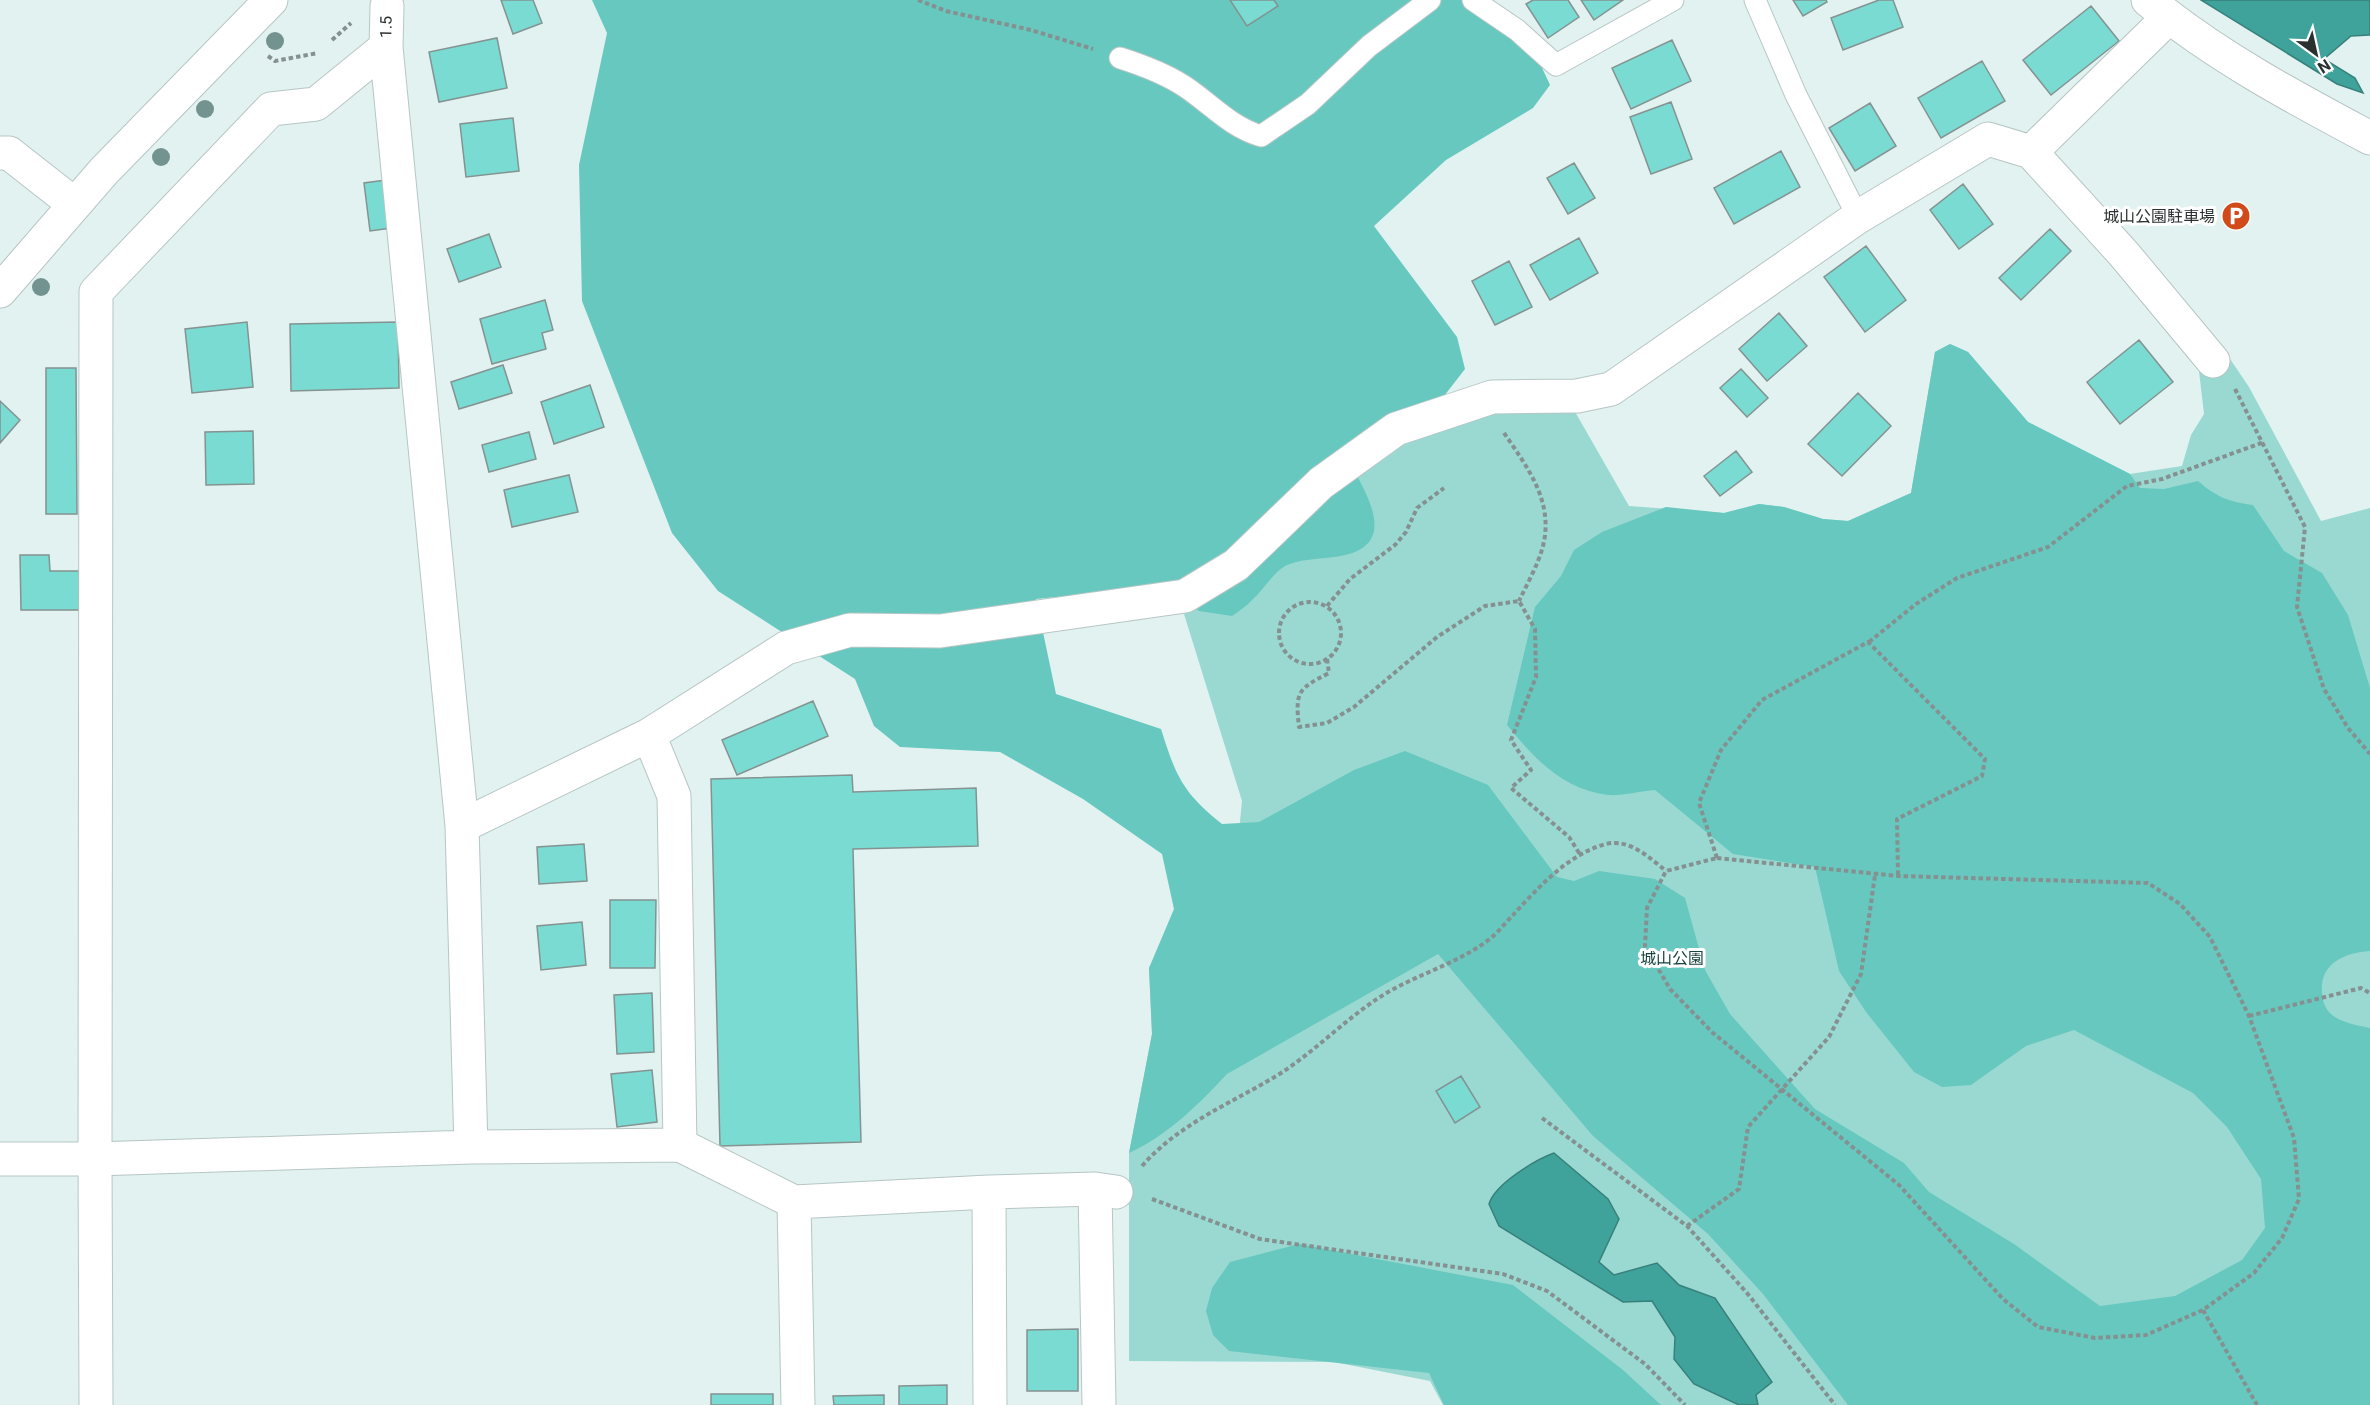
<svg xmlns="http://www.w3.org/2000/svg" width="2370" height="1405" viewBox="0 0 2370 1405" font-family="Roboto,'Noto Sans JP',sans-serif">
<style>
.green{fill:#9ad9d2}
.forest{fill:#67c8bf}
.water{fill:#3fa39b;stroke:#38807b;stroke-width:1.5}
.building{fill:#7adbd2;stroke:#849391;stroke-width:1.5}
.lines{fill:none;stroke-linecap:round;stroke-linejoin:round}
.lane-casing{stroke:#b6c6c4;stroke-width:23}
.street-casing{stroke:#b6c6c4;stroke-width:35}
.secondary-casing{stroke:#b6c6c4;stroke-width:35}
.path{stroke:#859190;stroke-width:4;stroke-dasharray:4.5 3;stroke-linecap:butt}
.lane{stroke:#fff;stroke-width:21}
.street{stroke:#fff;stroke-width:33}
.secondary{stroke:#fff;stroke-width:33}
.tree{fill:#729390}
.labels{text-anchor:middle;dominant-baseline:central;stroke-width:6;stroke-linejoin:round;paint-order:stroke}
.street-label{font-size:16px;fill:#29302f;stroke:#fff}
.poi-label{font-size:16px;fill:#29302f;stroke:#fff;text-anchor:end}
.park-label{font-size:16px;fill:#184541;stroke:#fff}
</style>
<rect width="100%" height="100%" fill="#e1f2f0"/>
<!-- green -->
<path class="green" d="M1950,344l18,8 60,70 102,52 52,-8 9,-31 13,-21 -5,-43 27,-18 23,34 72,134 49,-13v897h-927l-13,-24 -96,-19 -205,-1v-208l23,-119 -3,-66 89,-127 4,-40 -58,-187 58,-34 81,-81 71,-47 28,-24 57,-13 91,-12 59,103 95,7 35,-9 25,3 39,12 25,2 63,-28 24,-141z"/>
<!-- forest -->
<path class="forest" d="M592,0h885l60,57 13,28 -17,23 -87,52 -72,66 83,111 8,32 -38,49 -70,58c20,36 34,74 -23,81 -15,2 -35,2 -49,9 -12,7 -22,24 -32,33 -6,7 -14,12 -21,17l-33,-5 -37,-24 -126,12 20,95 105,35c15,47 21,63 61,95l37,-2 95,-52 51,-19 83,34 69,92 17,4 25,-10 56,8 30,19 20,72 25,44 85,95 89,54 25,29 85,52 86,62 75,-10 67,-36 23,-32 -4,-49 -34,-52 -34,-34 -119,-63 -48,16 -55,39 -29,2 -28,-15 -48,-60 -27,-41 -24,-104 -82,-13 -78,-64c-15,1 -32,6 -47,5 -46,-6 -73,-36 -101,-70l28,-118 26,-31 13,-26 28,-18 64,-25 58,6 35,-9 25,3 39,12 25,2 63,-28 24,-141 15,-8 18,8 60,70 102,52 10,14 24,1 34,-8c18,16 32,21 55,24l31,46 38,22 26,42 22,73v263c-27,2 -51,13 -48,43 0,6 4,16 9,20 10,9 26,11 39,14v377h-522l-85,-111 -55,-60 -115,-98 -155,-182 -211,120c-29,31 -59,61 -98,79l23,-119 -3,-66 25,-59 -12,-55 -79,-55 -83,-47 -100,-5 -26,-21 -19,-47 -137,-88 -46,-58 -90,-232 -3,-136 28,-132z
M1299,1244l214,41 110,85 38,35h-217l-15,-32 -200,-22 -16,-16 -7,-24 6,-23 18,-26z"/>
<!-- water -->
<path class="water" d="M2201,0h169v35l-19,1 -27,23 31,19 8,15 -26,-9z
M1554,1153l54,46 11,20 -20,43 15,13 43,-12 22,22 36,13 57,84 -16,13 2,10h-19l-45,-21 -20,-25 1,-22 -23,-36 -29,1 -124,-76 -10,-22c6,-20 46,-44 65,-51z"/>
<!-- building -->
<path class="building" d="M501,0h32l9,23 -29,11z
M1230,0h44l4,6 -31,20z
M1533,0h35l11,17 -31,21 -22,-34z
M1581,0h42l-29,20z
M1793,0h33l1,2 -24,14z
M1879,0h14l10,27 -60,23 -12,-32z
M2091,6l28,35 -68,54 -28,-35z
M497,38l10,50 -68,14 -10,-50z
M1672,40l19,41 -60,28 -19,-41z
M1982,61l23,40 -64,37 -23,-40z
M1671,102l21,57 -41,15 -21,-57z
M1870,103l26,43 -41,25 -26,-43z
M513,118l6,53 -53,6 -6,-53z
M1781,151l19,36 -66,37 -20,-36z
M1574,163l21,35 -27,16 -21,-36z
M393,179l6,48 -29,4 -6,-48z
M1963,184l30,40 -34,25 -29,-39z
M2050,229l21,22 -50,49 -22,-22z
M489,234l12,33 -42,15 -12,-33z
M1579,238l19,35 -48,27 -20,-35z
M1866,246l40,54 -41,32 -41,-55z
M1509,261l23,46 -37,18 -23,-44z
M545,300l8,30 -11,3 4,16 -54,15 -12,-45z
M1779,313l28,33 -40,35 -28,-32z
M247,322l6,65 -61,6 -7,-64z
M398,322l1,66 -108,3 -1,-67z
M2139,340l34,42 -53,42 -33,-42z
M503,365l9,28 -53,16 -8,-27z
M46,368h30l1,146h-31z
M1741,369l27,29 -21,19 -27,-29z
M590,385l14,42 -50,17 -13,-42z
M1858,393l33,33 -49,50 -34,-32z
M0,401l20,19 -20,23z
M253,431l1,53 -48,1 -1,-53z
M529,432l7,27 -47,13 -7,-27z
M1736,451l16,21 -32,24 -16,-20z
M569,475l9,37 -66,15 -8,-37z
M20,555h29l1,16h29v39h-58z
M813,701l15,35 -91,39 -15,-35z
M852,775l1,17 123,-4 2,58 -125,3 8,293 -141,4 -9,-367z
M584,844l3,37 -48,3 -2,-37z
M610,900h46l-1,68h-45z
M582,922l4,43 -45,5 -4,-44z
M652,993l2,59 -37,2 -3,-59z
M652,1070l5,52 -40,5 -6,-53z
M1461,1076l19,31 -25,16 -19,-32z
M1078,1329v62h-51v-61z
M947,1385v20h-48v-19z
M711,1394h62v11h-62z
M884,1395v10h-50l-1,-9z"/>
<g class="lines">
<!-- lane casing -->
<g class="lane-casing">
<path id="lane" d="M1473,0l44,30 39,35 117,-65
M1755,0l41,95 62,122
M1120,58c22,7 44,15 64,28 26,17 46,41 77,50l47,-32 61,-58 61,-46"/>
</g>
<!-- street casing -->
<g class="street-casing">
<path id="street" d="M2148,0c68,56 145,97 222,138
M387,6l-1,41 76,779 9,321
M386,47l-70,57 -45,5 -175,183 -1,867 376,-12 209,-2 114,57 195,-10 106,-3 21,3
M2031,152l92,101 90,108
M0,153h9l65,51
M649,735l25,61 6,349
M462,826l187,-91 137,-87 64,-18 90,1 245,-35 51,-31 85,-82 75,-54 96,-32 85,-1 34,-7 247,-172 130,-78 43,13 138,-135
M0,1159h95l1,246
M1095,1189l4,216
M989,1192l1,213
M794,1202l4,203"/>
</g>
<!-- secondary casing -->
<g class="secondary-casing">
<path id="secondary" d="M0,291l104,-120 167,-171"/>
</g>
<!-- path -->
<path class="path" d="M918,0l28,11 85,19 62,19
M332,40l19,-17
M268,56l7,5 43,-8
M2235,389l70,138 -8,80 27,82 24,39 22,26
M1504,433c24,35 50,69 39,113 -5,19 -16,38 -24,55
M1279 633a31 31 0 1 1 62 0a31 31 0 1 1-62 0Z
M1327,606l23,-27 45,-34 11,-13 11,-24 27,-20
M1869,642l47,-38 41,-26 91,-31 79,-61 35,-7 102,-37
M1327,659l2,14c-31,16 -34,18 -30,54l28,-4 27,-16 83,-70 48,-31 34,-5 16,28 1,48 -25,63 20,30 -20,18 58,49 12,19
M1717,858l181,18 250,7 32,21 30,33 39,79 45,122 5,61 -17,39 -28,35 -51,37 -57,25 -51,3 -57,-11 -35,-28 -104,-114 -186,-152 -43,-44 -25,-43 2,-38 19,-37z
M1717,858l-18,-55 22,-53 41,-50 106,-58 117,117 -3,17 -85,43 1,57
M2249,1016l112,-28 9,5
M1542,1118l145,108 60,67 88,112
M1142,1166c36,-41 85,-61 131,-88 42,-25 75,-63 117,-87 32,-18 67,-28 97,-50 10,-7 18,-18 26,-26 25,-27 55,-61 93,-71 23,-6 44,14 60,27
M1152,1199l108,40 243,35 44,17 98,73 40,41
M1687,1226l52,-37 9,-62 81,-90 32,-63 14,-99
M2203,1310l54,95"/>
<!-- lane -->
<use href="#lane" class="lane"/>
<!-- street -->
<use href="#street" class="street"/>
<!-- secondary -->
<use href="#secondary" class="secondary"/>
</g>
<!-- trees -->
<g class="tree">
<circle cx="275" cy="41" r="9"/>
<circle cx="205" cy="109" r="9"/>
<circle cx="161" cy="157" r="9"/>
<circle cx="41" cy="287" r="9"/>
</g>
<!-- icons -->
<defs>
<g id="parking-disc" transform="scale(1.5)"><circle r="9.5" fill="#d14a1a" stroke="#fff"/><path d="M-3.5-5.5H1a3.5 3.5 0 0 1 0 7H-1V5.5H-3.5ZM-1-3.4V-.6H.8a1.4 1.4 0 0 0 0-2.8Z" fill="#fff"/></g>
</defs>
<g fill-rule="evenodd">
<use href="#parking-disc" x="2236" y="216"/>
</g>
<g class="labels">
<!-- street labels -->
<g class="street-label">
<text transform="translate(386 27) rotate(-89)">1.5</text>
</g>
<!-- poi labels -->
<g class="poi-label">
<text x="2215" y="216">城山公園駐車場</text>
</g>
<!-- park labels -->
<g class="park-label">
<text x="1672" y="958">城山公園</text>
</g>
</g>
<!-- north arrow -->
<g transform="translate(2316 54) rotate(147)" stroke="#ffffff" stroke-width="4.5" paint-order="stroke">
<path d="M0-4.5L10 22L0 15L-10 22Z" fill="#29302f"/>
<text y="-9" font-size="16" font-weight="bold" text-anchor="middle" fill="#29302f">N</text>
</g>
</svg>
